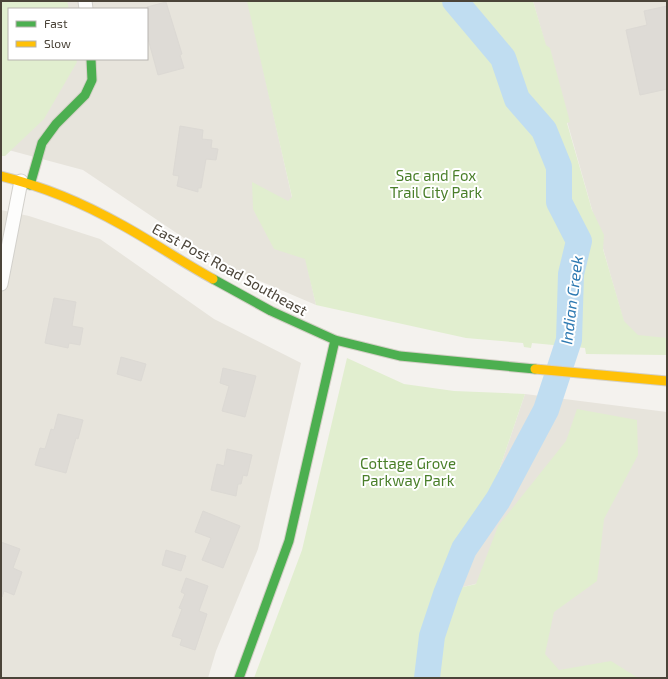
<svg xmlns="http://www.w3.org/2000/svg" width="668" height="679" viewBox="0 0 668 679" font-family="'Exo 2',sans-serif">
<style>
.residential{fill:#e7e4dc;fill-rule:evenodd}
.green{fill:#e1eecf}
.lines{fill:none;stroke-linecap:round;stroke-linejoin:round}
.river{stroke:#c0ddf1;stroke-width:26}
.building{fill:#dedbd6;stroke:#dcd9d4}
.street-casing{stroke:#d2d0cb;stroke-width:15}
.fast-casing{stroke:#d3cfc5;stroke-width:11}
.slow-casing{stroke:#d3cfc5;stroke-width:11}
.street{stroke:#fdfdfc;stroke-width:13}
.fast{stroke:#4caf50;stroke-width:9}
.slow{stroke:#ffc107;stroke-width:9}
.labels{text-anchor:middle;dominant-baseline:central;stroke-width:4;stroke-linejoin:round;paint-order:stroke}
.park-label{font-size:15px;fill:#4a7f2a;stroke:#fff}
.street-label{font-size:15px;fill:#4b4439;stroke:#fff}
.water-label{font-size:16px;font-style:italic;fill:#2e7ab2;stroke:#fff}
</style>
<rect width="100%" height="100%" fill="#f4f2ee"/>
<!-- residential -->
<path class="residential" d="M1,1h247l68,304 -89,-38 -144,-97 -82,-22zM9,9h138v50h-138z
M533,1h134v352l-35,-2z
M1,210l28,6 71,23 114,80 87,44 -43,186 -42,102 -8,27h-207z
M525,394l142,18v266h-216l28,-95 -20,5z"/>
<!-- green -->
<path class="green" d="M1,1h66l2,8h-60v50h67l1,3 -33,57 -39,37h-4z
M247,1h286l13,44 4,3 20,74 -3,1 25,87 12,25 -1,14 21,72 14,14 29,3v17l-81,-1 -1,-6 -53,-5 -1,5 -7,-1 -1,-4 -57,-5 -150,-33 -11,-46 -31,-10 -21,-40 -1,-27 36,19 4,-4z
M347,358l57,26 50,7 71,3 -66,194 17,-4 22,-58 68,-85 11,-32 60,11 1,35 -34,64 -7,62 -43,31 -9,42 14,16 52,-9 27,17h-384l48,-128z"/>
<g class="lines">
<!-- river -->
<path class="river" d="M427,678l5,-42 14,-42 18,-45 34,-49 48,-90 23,-70 2,-66 8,-33 -20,-39v-35l-15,-37 -27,-31 -14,-41 -48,-57"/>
</g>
<!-- building -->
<path class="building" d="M166,2l16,52 -2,1 4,13 -26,7 -11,-40v-28z
M667,6v83l-27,6 -14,-65 21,-5 -3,-14z
M180,126l23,4 -1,9 10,1 -1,8 7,1 -2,11 -10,-1 -5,29h-3v4l-21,-6 2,-10 -6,-1z
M54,298l22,4 -4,24 11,2 -3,17 -11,-2 -1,5 -23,-5z
M121,357l25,7 -5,17 -24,-7z
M223,368l33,8 -11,41 -23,-6 7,-25 -9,-3z
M58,414l25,6 -5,19 -2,-1 -10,35 -31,-8 5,-17 5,1 6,-20 3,1z
M227,449l25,6 -5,21 -4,-1 -2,9h-3l-2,12 -25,-6 6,-26 7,2z
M203,511l37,15 -17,42 -21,-8 9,-22 -16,-6z
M1,542l19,7 -7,19 9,4 -8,23 -10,-4 -2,6z
M166,550l20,6 -5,15 -19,-6z
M186,578l22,8 -9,25 8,3 -12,36 -15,-5 2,-6 -10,-3 10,-27 -3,-1 6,-14 -4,-2z"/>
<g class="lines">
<!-- street casing -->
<g class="street-casing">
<path id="street" d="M85,1l1,8
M1,284l20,-103"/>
</g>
<!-- fast casing -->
<g class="fast-casing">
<path id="fast" d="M30,185l12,-42 14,-19 29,-29 7,-15 -1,-21
M213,279l58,32 64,29 65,16 135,13
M239,678l50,-137 46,-201"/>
</g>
<!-- slow casing -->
<g class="slow-casing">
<path id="slow" d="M1,176c41,10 84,28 121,49 31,17 60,37 91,54
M535,369l132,12"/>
</g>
<!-- street -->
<use href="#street" class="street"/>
<!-- fast -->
<use href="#fast" class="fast"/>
<!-- slow -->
<use href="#slow" class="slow"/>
</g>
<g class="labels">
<!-- park labels -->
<g class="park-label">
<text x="436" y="175">Sac and Fox<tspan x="436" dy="17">Trail City Park</tspan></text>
<text x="408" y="463">Cottage Grove<tspan x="408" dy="17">Parkway Park</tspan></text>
</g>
<!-- street labels -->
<g class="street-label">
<text transform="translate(230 269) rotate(29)">East Post Road Southeast</text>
</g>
<!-- water labels -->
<g class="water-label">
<text transform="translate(571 300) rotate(-83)">Indian Creek</text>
</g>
</g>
<!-- border -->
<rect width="668" height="679" fill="none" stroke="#4b4439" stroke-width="4"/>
<!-- legend -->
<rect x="8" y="8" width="140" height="52" fill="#ffffff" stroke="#b7b4b0"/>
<rect x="16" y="21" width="20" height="6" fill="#4caf50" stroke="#b7b4b0"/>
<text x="44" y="28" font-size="12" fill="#4b4439">Fast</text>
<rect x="16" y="41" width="20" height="6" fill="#ffc107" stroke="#b7b4b0"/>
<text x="44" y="48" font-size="12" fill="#4b4439">Slow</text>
</svg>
